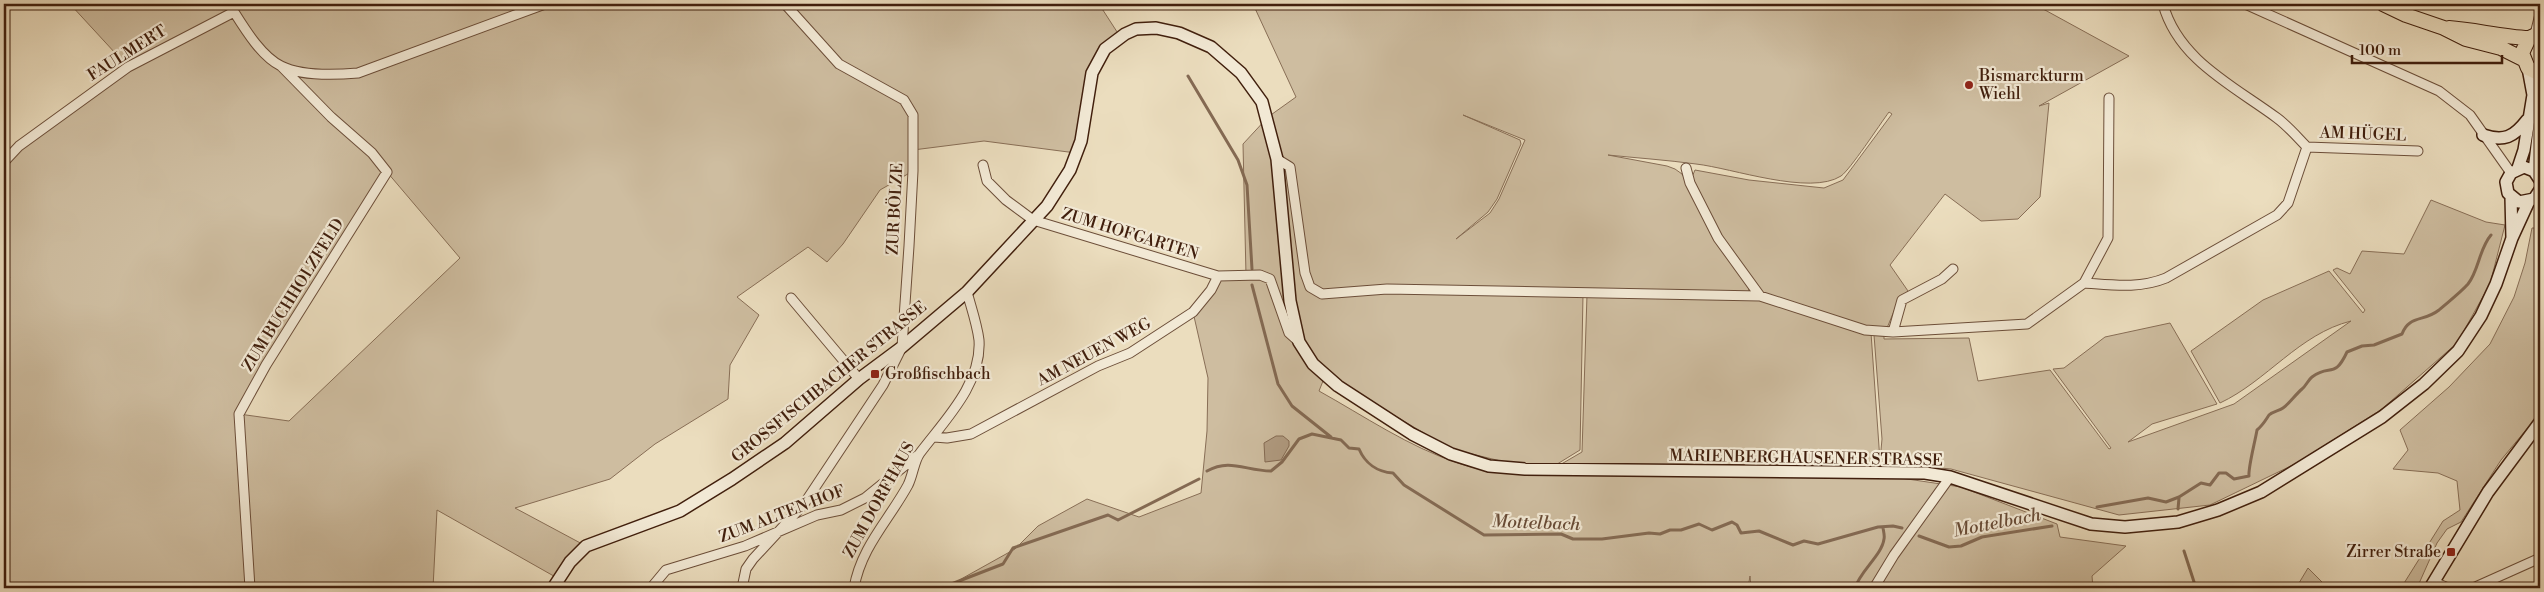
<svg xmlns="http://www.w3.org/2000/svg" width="2544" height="592" viewBox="0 0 2544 592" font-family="'Libre Bodoni',serif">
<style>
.green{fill:#cebda0;stroke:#886e56;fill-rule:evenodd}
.water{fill:#b19c82;stroke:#846a53}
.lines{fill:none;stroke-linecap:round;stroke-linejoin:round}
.stream{stroke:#846a53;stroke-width:3}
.minor-casing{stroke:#6c4e39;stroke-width:11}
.secondary-casing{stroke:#411f0d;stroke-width:14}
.primary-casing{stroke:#411f0d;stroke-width:16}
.minor{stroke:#f2e9d5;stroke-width:9}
.secondary{stroke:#f2e9d5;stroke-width:11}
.primary{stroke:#ebddbe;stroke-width:14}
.poi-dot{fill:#8f2418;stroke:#f2e9d5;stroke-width:2}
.labels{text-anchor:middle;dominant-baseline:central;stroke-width:4.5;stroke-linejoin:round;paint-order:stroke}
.street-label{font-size:16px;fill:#411f0d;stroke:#f2e9d5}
.poi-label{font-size:16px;fill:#411f0d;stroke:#f2e9d5;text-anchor:start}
.water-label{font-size:18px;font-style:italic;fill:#684b36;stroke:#f2e9d5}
</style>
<rect width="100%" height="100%" fill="#ebddbe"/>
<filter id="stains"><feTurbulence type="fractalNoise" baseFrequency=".004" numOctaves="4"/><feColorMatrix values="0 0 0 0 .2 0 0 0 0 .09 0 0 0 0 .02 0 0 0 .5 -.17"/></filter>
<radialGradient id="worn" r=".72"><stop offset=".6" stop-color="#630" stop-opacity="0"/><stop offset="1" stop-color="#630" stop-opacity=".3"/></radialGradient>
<!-- green -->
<path class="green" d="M70,4h1029l22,34 -29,35 -16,80 -92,-12 -71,9v21l-33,19 -37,54 -16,18 -19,-15 -71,50 22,18 -29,50 -2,34 -73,45 -45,35 -95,29 71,38 -27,33 -122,-69 -4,78h-429v-302l6,-9 -6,-4v-111l124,-95zM387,172l73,86 -171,163 -50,-7z
M1253,4h781l95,52 -90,50 10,-3 -9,94 -22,22 -37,2 -36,-27 -55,71 18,26 -9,8 -12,29 -31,-3 -92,-30 -43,-58 -29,-60 3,-7 54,10 75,8 19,-8 49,-66 -3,-2c-9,12 -39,58 -48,64 -31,20 -109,-8 -145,-12 -29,-4 -59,-6 -88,-9l59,11 8,3 7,5 66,112 1,5 -4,3 -162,1 -3,155 -26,16 -49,-4 -54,-13 -100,-59 -24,-19 -8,20c45,25 90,56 139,72 30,11 65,10 95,12l341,2 67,10 96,37 3,13 66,9 -34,30 1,12h-342l-1,-12 -2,12h-67l-7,-3 -2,3h-727l70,-39 23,-23 49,-27 52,18 62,-24 6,-62 1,-53 -15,-66 25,-36 28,-1 -3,-131 25,-27 28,-20zM1463,115l62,25 -26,59 -9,14 -34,26 32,-27 9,-13 24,-55 -1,-4z
M2431,200l55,22 19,3 -15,59 -33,59 -75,66 -85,54 -87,42 -91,10 -168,-46 -43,-4 -350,1 24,-14 5,-157 177,5 107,33 9,128 2,-22 -8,-104 10,1v3l85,-1 9,43 72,-11 59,79 2,-1 -58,-79 11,-1 41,-31 65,-14 47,81 -65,20 -24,18 106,-38 117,-83c-52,13 -84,60 -131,82l-29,-52 72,-51 66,-29 34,42 2,-3 -32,-40 4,-2 13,6 12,-23 42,3z
M2532,228h8v185l-39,47 -40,62 -14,7 -10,14 -20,45h-16l42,-67 17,-11 -3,-29 -19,-8 -45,-4 15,-19 -8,-20 49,-43 41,-43 24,-47 11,-34z
M2308,568l20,20h-32z"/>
<!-- water -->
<path class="water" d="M1276,436h7l6,5v5l-8,14 -16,2 -1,-19z"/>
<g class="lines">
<!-- stream -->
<path class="stream" d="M1188,76l50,84 9,25 5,84
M1252,285l26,99 14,22 39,31
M1207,471c23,-13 39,0 64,0l11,-9 17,-23 13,-5 29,6 8,8 10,1c6,14 18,23 34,24l11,12 80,50 77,-1 12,5h29l47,-6 11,1 10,-4h11l18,-6 13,6 20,-8 5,3 4,8 18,-2 34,14 11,-4 14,3 60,-17 15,-1 9,2
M2097,507l51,-9 18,4 13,-5 22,-14 9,2 9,-12h7l8,6 15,-3c-1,-8 6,-34 8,-46 6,-5 8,-9 12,-15 4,-4 10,-4 14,-7 7,-5 12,-13 19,-19 4,-3 6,-9 10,-12 18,-14 22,3 35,-25l15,-6 12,-1 28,-11c7,-19 22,-12 37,-24 9,-8 21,-17 29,-26 11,-14 11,-35 23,-49
M2178,509l1,-11
M1919,536l30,11 12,-1 21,-9 70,-11
M2184,551l12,37
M941,588l62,-24 10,-16 95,-33 10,5 81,-41
M1855,588c5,-17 27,-33 29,-49 1,-4 -1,-9 -1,-12"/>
<!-- minor casing -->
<g class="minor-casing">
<path id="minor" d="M229,4c13,20 30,51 52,62 20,10 54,9 77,7l187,-69
M2245,4l194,87 31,24 41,58
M2535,34l5,-20
M2307,147l111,4
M1277,159l13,8 15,106 5,14 12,7 65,-5 373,7
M4,162l15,-16 109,-79 106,-55
M983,165l4,16 19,19 27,20 185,56
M1686,168l4,15 28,55 42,58 105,34 28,2 134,-8 57,-41c29,2 55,6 82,-5l111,-63 11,-12 19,-56c-9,-9 -19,-21 -30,-29 -43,-32 -99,-58 -114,-114
M2084,283l24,-45 1,-140
M791,298l68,81
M1893,332l9,-32 40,-21 11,-10
M934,437l13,1 24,-4 127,-68 32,-13 63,-41 18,-22 7,-14 42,-1 10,4 19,54 10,9
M2434,582l14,6
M250,588l-11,-174 27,-49 121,-193 -15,-19 -41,-36 -50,-51
M651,588l15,-18 79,-24 72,-31 24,-5 24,-12 53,-43
M742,588l4,-19 7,-10 51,-55 79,-119 19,-38 7,-101 4,-75v-56l-9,-15 -65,-36 -54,-60
M854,588c7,-41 35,-68 54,-103 5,-10 6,-24 12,-32 24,-32 62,-69 59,-113 -2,-16 -8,-33 -12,-48
M1874,588l20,-33 56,-78
M2473,588l67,-30"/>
</g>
<!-- secondary casing -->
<g class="secondary-casing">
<path id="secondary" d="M2483,135c21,7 31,2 44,-15
M2518,168l6,-18 9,-55 -5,-27
M2534,171l6,-51
M2540,180l-6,-9 -10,-4 -13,6 -5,9 2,11 11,9 15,-3 6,-9
M2512,238l17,-37
M553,588l17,-26 16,-16 94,-35 52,-32 53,-36 74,-64 43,-32 65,-55 80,-86 23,-36 11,-29 11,-68 13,-24 20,-15 11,-5 20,-1 23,5 32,14 30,26 21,29 15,57 13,142 9,41 14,22 25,22 74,48 39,20 38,12 36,3 400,4 25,4 141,47 34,3 53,-5 40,-12 43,-18 121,-75 42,-33 34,-33 23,-35 15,-32 16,-46 -1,-41
M2430,588l58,-96 52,-70"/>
</g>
<!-- primary casing -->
<g class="primary-casing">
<path id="primary" d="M2383,4l23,11 38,13 22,11 35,9 22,11
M2449,28c27,2 53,9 80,10
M2540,33l-11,5 -7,15 6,15 12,6"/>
</g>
<!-- minor -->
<use href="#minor" class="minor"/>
<!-- secondary -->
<use href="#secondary" class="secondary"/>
<!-- primary -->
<use href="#primary" class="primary"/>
</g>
<!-- markers -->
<g class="poi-dot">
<circle cx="1969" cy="85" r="5"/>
<rect x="870" y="369" width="10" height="10" rx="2.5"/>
<rect x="2446" y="547" width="10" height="10" rx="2.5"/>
</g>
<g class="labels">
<!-- street labels -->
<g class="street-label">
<text transform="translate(127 53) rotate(-32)">FAULMERT</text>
<text transform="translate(2363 134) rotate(2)">AM HÜGEL</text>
<text transform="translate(895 209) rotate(-87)">ZUR BÖLZE</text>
<text transform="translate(1130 234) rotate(17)">ZUM HOFGARTEN</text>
<text transform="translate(293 295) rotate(-58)">ZUM BUCHHOLZFELD</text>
<text transform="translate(1094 352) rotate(-28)">AM NEUEN WEG</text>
<text transform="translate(829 382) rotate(-39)">GROSSFISCHBACHER STRASSE</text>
<text transform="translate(1806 458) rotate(1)">MARIENBERGHAUSENER STRASSE</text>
<text transform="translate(879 500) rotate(-61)">ZUM DORFHAUS</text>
<text transform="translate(782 514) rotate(-21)">ZUM ALTEN HOF</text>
</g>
<!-- poi labels -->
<g class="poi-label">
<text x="1979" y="76">Bismarckturm<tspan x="1979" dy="18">Wiehl</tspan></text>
<text x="885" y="374">Großfischbach</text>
<text x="2441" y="552" text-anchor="end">Zirrer Straße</text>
</g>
<!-- water labels -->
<g class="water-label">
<text transform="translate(1536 523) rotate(2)">Mottelbach</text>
<text transform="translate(1997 523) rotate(-11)">Mottelbach</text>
</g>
</g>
<!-- margin -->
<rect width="2544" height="592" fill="none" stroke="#ebddbe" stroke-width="20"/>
<rect x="5" y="5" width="2534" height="582" fill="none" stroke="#411f0d" stroke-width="2.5"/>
<rect x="10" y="10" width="2524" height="572" fill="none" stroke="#411f0d"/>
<!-- scale -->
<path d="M2352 55v8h150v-8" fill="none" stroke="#411f0d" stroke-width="2.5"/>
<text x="2359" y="55" font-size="15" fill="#411f0d" stroke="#f2e9d5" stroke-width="4" paint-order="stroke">100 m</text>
<rect width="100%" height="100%" filter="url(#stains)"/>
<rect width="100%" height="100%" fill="url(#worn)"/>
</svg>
